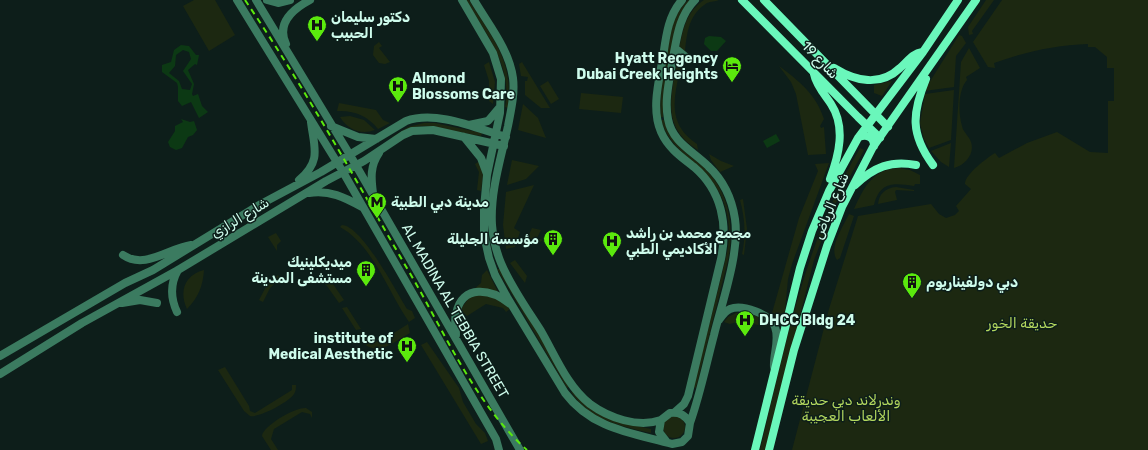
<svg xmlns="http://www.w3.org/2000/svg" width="1148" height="450" viewBox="0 0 1148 450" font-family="Rubik,Cairo,sans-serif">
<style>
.green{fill:#1c2811}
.water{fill:#0c3914;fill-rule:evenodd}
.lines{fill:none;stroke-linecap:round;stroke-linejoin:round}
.tertiary{stroke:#3b7b60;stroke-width:8}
.secondary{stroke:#6af7bb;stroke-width:8}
.rail{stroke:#5be90d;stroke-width:2;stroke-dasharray:6 5;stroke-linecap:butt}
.labels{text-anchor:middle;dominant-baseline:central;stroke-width:3;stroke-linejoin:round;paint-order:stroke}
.poi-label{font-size:14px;font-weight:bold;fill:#cefcec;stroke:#0d1e1a;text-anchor:start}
.street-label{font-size:14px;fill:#cefcec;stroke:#0d1e1a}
.park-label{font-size:14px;fill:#b3d75e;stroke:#0d1e1a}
</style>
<rect width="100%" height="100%" fill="#0d1e1a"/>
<!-- green -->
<path class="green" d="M194,0h21l20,35 -26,16 -26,-45z
M466,0h3c23,38 45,60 39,108l-3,-1c8,-41 -19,-73 -39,-107z
M688,0h4l-7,8 -22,95v14h-2c-3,-17 7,-79 13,-96 3,-8 8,-15 14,-21z
M704,0h15c-4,2 -8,1 -12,3 -18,11 -20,29 -22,48l-6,-2c4,-20 7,-37 25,-49z
M986,0h8l-22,31 1,3 -4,1 -1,-8z
M1002,0h146v450h-356l37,-141 29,-93 73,-12 8,10 7,4 9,-3 4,-4 -3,-5 15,-17 -6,-5c0,-10 22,-26 30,-31l4,5 28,-15 30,-11 33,20 18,1v-52h6v-33h-7v-11l-12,-10h-7v-3c-33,1 -63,8 -94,19l1,5 -7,-1 -15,-25z
M959,35l3,1 4,7 -10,13 -2,31 -30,4z
M379,42l3,4 -3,2 11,14 -5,2 -6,-1 -6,-8 1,-9z
M969,48l11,20 -14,9 1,3c-9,10 -9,33 -5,46 1,6 7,10 9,16 4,12 -6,23 -17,26l7,-106z
M678,53l5,3c-6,33 -21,65 14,88l1,6c-41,-25 -24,-60 -20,-97z
M489,62l6,20 -2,22 -4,-3v-20l-5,-16z
M522,62l28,46h-9l-16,-13v-14h2l1,-4 -7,-1 -2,-12z
M779,66c20,15 37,28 45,53l-4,7 1,2 3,-1 2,27 -18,1 -12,-61 -5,-12z
M548,81l11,18 -8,5 -11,-18z
M892,81l-10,15 -8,-3v-8z
M954,90l-3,50 -22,8 -5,-9 -4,-16 5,-29z
M581,93l42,4 -2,16 -42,-4z
M339,103l37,7 7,10 7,3 -12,6c-10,-13 -24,-19 -41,-18z
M523,104l15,14 8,20 -28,-8z
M350,116l14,4 11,10c-14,5 -27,0 -35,-13z
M661,120h3c8,24 18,29 36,44 29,24 35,62 28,96l-32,128 -3,-1c8,-32 17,-65 25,-97 4,-19 11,-38 11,-57 0,-16 -4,-33 -13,-46 -17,-27 -45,-34 -55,-67z
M424,123h11l47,10 -1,3 -57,-10 -10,1 -21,12 -1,-2 16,-10z
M951,143l-2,24 -8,-5 -10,-11z
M860,148l4,2 -28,53 -22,57 -48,190h-6c25,-104 45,-208 100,-302z
M709,154l12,7 13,5 -14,6 -9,-12z
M512,160l27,6 -13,13 -19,6z
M480,161l3,14 -2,16 -4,-1 2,-18 -4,-8z
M829,163l-37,101 -4,15 -4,42 -3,4 -9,-12 27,-95 19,-47 -3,-7z
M899,168l11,2 10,5v9h-5l-1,2c-20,-3 -34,-5 -40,19l-20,4c10,-22 19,-40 45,-41z
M534,185l-20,43 6,4 -5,15 -9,2 -3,-24 3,-33z
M896,187l18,3v1l-18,-1 -1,2 2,8 -19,4c1,-10 7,-16 18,-17z
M743,199l4,30 -3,26 -2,-1c4,-18 3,-36 -2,-54z
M849,214l5,2 -14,42 -3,2c-9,-12 7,-35 12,-46z
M342,225c20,1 54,66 65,84l5,2 3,7 -6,4c-21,-30 -36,-77 -69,-95z
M532,228l9,2 -4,8 6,2 -6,4 -13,2z
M276,233l5,8 -4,4v6l-9,-14z
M515,260l12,16 -2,7 -15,-20z
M497,269h3l70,117 -3,2z
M204,270c-1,16 -6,28 -17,39 -8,-17 -3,-34 17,-39z
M487,270l12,24 -25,-5 7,-6 1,-8z
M321,274l12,10 11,16 -5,3 -12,-17 -8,-7z
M278,275l2,4 -10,9 -7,14 -4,-2 9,-17z
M477,294l21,3 12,12 -4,3 -3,-4 -17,-4 -19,12 -7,-6 9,-12z
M347,307l14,22 -5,1 -14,-22z
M736,313h5l-1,8 -10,3 -6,-2 4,-5z
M743,313l18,4 6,4 -1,6 -25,-6z
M408,324l2,9c-21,12 -36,27 -54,2l6,-3 8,8 10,2z
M427,342l32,46 4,14 13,22 9,9 3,8 -7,3 -60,-99z
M225,367l24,39 1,5 5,2 37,-23v-5h4c0,3 0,6 -2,9 -5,8 -35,24 -44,22l-6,-5 -26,-41z
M573,391c19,27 47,31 78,38v4c-31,-7 -61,-13 -80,-41z
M306,408l6,4v6l-2,-4 -8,-2 -28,17 -3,10 7,11h-7l-9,-14c1,-10 33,-29 44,-28z
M663 427a11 11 0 1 1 22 0a11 11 0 1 1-22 0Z"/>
<!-- water -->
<path class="water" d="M709,36l12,1 5,4 -9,10h-6l-7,-7 1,-6z
M181,45l8,1 7,9h3l-2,10 -2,-1 -7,6 6,14 -2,10 1,2 5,-2 4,12 6,6 -9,6 -8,-16 -9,4 -4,-5v-14l-1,-4 -15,-11v-7l9,-3 3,-12zM183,50l6,2 2,7 -8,12 9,13 -2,6 -8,-1 -3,-8 -10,-8 6,-7 1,-11z
M181,119l9,3 4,-1 3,9 -4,5 -5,2 -6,11 -6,2 -6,-3 -2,-5 7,-11v-5l8,-4z
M776,134l4,7 -13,7 -4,-7z"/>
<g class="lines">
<!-- tertiary -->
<path class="tertiary" d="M237,0l106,172 153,267 3,11
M256,0l94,155 170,295
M267,0l11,3 12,-3
M462,0l31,53 8,26 -1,34 -13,62 -3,33v27l5,23 6,17 12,22 58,96c27,36 67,40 107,51l10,-2 6,-6 2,-13c-5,-8 -10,-11 -20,-10l-9,7 -2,12 7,9
M474,0c14,24 35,49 39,78 2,16 -2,32 -5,48 -7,32 -18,66 -16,99 1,13 4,26 9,38 10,24 26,46 40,68 14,24 26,55 49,73 19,14 48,24 71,16
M286,44c-10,-21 7,-35 24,-44
M675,48l11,9
M469,125l19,-4 11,-13
M331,126l27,11 18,2
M464,137l17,21 6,16
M299,180c23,-19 15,-33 12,-58
M309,193c21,-3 35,4 53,14
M373,193c-2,-15 -3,-27 6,-40
M123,255c22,15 46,-7 68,-10
M122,303l18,-3 17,3
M177,312c-7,-15 -7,-28 1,-42
M719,320c3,-4 6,-9 11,-11 12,-5 41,5 45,18 5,13 -2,27 -1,40
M456,335c0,-7 -2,-14 0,-21 6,-31 36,-25 54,-10
M0,356l125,-73 28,-13 108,-66 60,-32 85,-51c30,-11 70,7 100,16
M0,374l82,-51 96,-53 148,-89 38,-20 39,-26 9,-4 21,-1 71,16
M675,412l9,-8 4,-8 33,-137c7,-34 1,-68 -27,-92 -13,-10 -26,-19 -33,-35 -10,-23 -2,-51 2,-75 3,-21 5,-41 19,-57
M690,423c10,-28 16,-58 24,-88 8,-33 26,-82 21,-116 -3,-20 -12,-39 -27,-53 -15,-15 -36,-24 -40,-47 -4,-20 2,-41 5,-61 4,-21 6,-42 22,-58"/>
<!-- secondary -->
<path class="secondary" d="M742,0l116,117 22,21
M764,0l124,127
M834,68c21,13 46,19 66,0 7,-6 13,-15 22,-16
M814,74c2,11 11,21 17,30 15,23 8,51 -1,75
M926,79c-14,34 -16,55 7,86
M859,137c8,-3 15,0 15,9
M855,185c19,-18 36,-25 61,-20
M755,450l45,-182 12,-37 17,-40 29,-53 65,-86 35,-52
M769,450l25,-100 33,-104 15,-39 31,-60 103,-147"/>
<!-- rail -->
<path class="rail" d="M245,0c62,91 115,188 170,282 33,58 62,123 112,168"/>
</g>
<!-- icons -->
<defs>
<g id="hospital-pin" transform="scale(1)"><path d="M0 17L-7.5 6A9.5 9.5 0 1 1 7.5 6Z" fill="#5be90d" stroke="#0d1e1a"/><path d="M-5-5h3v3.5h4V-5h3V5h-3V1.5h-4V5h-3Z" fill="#111"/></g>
<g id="hotel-pin" transform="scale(1)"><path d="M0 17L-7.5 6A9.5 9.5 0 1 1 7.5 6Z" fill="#5be90d" stroke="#0d1e1a"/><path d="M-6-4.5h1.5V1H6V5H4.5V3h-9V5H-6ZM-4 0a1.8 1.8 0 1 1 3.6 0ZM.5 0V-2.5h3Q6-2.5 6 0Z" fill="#111"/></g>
<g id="metro-pin" transform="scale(1)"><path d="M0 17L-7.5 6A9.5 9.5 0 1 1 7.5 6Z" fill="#5be90d" stroke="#0d1e1a"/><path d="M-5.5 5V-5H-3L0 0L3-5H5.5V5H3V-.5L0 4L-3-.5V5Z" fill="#111"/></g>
<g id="building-pin" transform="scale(1)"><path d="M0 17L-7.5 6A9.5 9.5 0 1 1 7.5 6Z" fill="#5be90d" stroke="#0d1e1a"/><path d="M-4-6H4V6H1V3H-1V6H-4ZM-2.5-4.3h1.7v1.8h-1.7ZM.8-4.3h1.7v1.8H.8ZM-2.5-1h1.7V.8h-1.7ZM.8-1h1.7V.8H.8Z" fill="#111"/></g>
</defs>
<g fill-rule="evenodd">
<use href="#hospital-pin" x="317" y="25"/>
<use href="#hotel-pin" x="732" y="66"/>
<use href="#hospital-pin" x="398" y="86"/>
<use href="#metro-pin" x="377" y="202"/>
<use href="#building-pin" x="553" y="239"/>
<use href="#hospital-pin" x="612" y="241"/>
<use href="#building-pin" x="366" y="270"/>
<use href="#building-pin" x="912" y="282"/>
<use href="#hospital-pin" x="745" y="320"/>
<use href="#hospital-pin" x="407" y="346"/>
</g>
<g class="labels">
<!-- poi labels -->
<g class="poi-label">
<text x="331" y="17">دكتور سليمان<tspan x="331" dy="16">الحبيب</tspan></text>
<text x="718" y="58" text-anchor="end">Hyatt Regency<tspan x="718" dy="16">Dubai Creek Heights</tspan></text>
<text x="412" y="78">Almond<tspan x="412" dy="16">Blossoms Care</tspan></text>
<text x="391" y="202">مدينة دبي الطبية</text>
<text x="626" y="233">مجمع محمد بن راشد<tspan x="626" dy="16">الأكاديمي الطبي</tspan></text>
<text x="539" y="239" text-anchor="end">مؤسسة الجليلة</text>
<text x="352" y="262" text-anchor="end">ميديكلينيك<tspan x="352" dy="16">مستشفى المدينة</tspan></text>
<text x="926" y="282">دبي دولفيناريوم</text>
<text x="759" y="320">DHCC Bldg 24</text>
<text x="393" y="338" text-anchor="end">institute of<tspan x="393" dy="16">Medical Aesthetic</tspan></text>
</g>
<!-- street labels -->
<g class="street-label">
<text transform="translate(820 60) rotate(46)">شارع 19</text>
<text transform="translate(831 206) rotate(-67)">شارع الرياض</text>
<text transform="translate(240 218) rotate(-31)">شارع الرازي</text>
<text transform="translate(455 311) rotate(60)">AL MADINA AL TEBBIA STREET</text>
</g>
<!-- park labels -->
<g class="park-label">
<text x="1022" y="323">حديقة الخور</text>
<text x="846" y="400">وندرلاند دبي حديقة<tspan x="846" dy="16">الألعاب العجيبة</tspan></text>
</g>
</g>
</svg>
